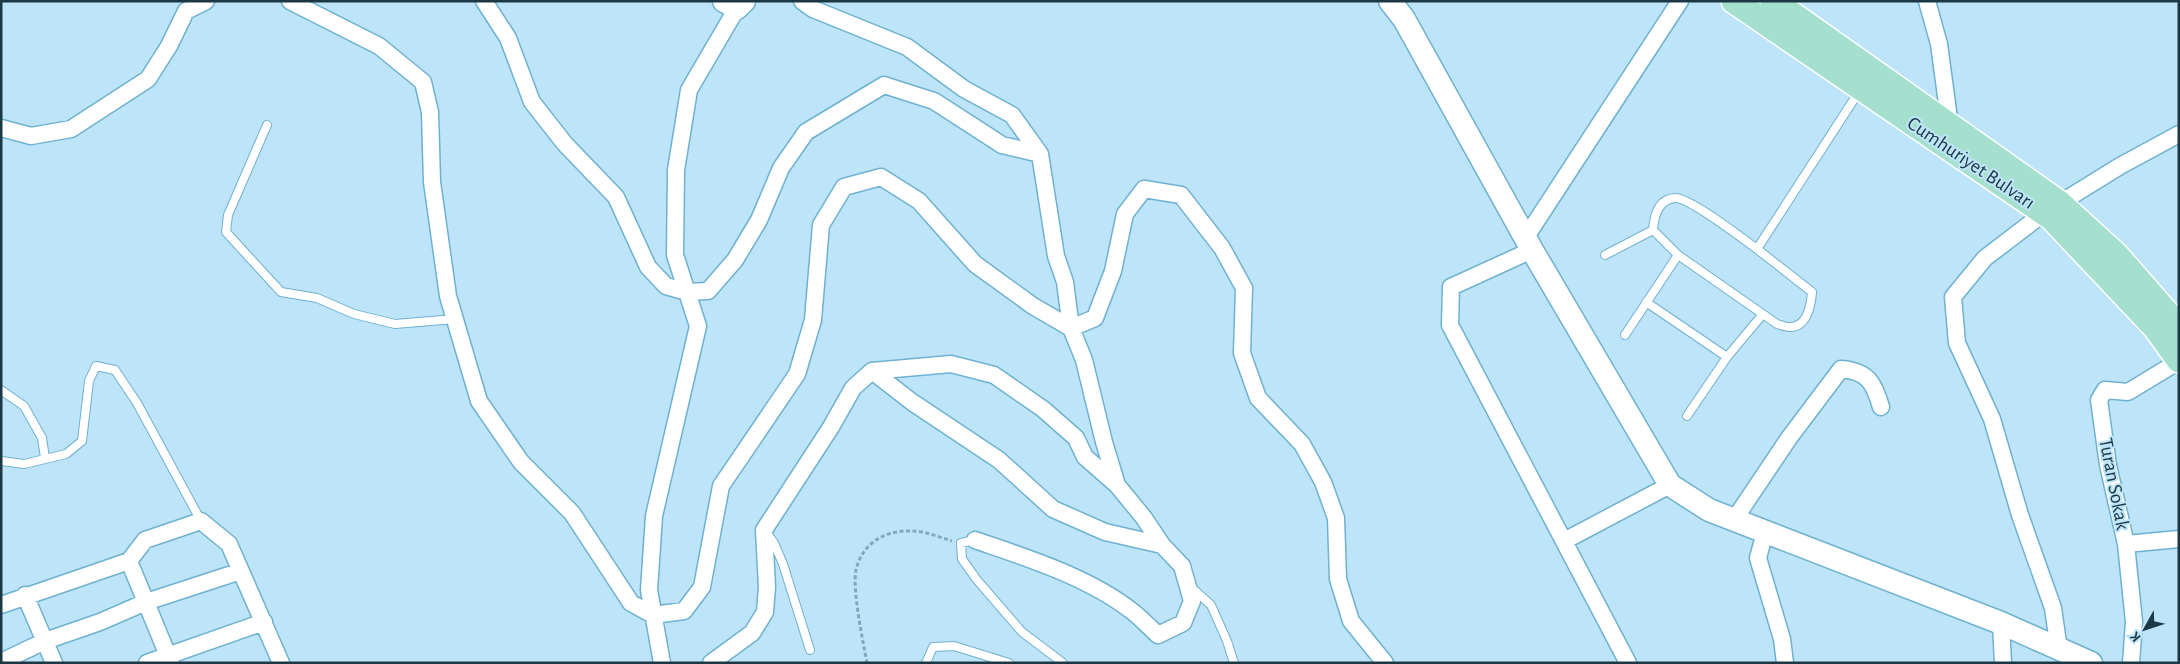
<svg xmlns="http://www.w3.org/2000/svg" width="2180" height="664" viewBox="0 0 2180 664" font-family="'Alegreya Sans',sans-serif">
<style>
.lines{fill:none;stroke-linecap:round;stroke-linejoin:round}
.lane-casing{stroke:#6eb1d1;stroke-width:10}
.street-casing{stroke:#6eb1d1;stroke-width:19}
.secondary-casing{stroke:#6eb1d1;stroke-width:25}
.primary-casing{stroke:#fff;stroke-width:28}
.path{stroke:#85a8b9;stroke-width:3;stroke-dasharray:4 2.5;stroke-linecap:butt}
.lane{stroke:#fff;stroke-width:8}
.street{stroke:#fff;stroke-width:16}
.secondary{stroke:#fff;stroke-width:22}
.primary{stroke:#a4e0cd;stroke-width:25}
.labels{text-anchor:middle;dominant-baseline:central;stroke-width:4;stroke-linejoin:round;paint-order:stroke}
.street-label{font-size:20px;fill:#1c3845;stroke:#bde4f8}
</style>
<rect width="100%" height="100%" fill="#bde4f8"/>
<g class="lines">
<!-- lane casing -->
<g class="lane-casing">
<path id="lane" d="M267,125l-39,90 -2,17 55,60 36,6 37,16 41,10 60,-5
M1757,249c-14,-10 -68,-52 -82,-51 -17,1 -21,18 -22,32l25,25 99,69c4,1 9,3 12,3 18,1 22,-22 23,-35l-55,-43 103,-159
M1605,255l48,-25
M1646,302l81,55
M1625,335l53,-80
M1,390l23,16 18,32 3,20
M1687,416l40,-59 36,-43
M1,461l23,3 42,-10 16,-13 7,-60 7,-15 19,4 22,33 64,118
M768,535l6,8 9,21 27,86
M975,540l-14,3 1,16 15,21 45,52 41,31
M1192,588l19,17 16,36 7,22
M926,663l7,-16 21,-1 55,17"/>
</g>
<!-- street casing -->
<g class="street-casing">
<path id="street" d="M290,1l89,45 44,36 7,30 2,70 16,114 31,105 42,61 51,51 59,90 22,12 31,-4 18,-24 19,-101 76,-112 16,-54 8,-95 23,-38 37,-10 38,24 56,63 58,42 38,22 24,-10 18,-47 12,-57 19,-25 37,6 41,53 22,40 -2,65 16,45 44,46 21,38 13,36 2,61 13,42 34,42
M484,1l24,37 24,64 33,42 51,53 32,70 18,19 21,6 21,-1 27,-31 24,-40 22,-52 25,-36 78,-47 50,16 68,44 38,9
M802,1l11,8 94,38 57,42 48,26 28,39 16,102 9,26 6,46 13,32 20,82 13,43 27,33 18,27 20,21 10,35 -9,22 -25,12c-8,-7 -16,-16 -25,-23 -44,-35 -106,-54 -158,-72
M1927,1l12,43 11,82
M1,128l30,8 40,-7 77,-50 21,-33 17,-35 20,-10
M1526,237l154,-236
M1532,250l-81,37 -1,38 178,338
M872,371l40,31 87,58 54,49 52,23 57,13
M1734,520l55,-82 52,-69c27,2 33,14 40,38
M1765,532l-7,26 24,81 3,24
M1564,541l106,-56
M2126,544l53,-5
M129,561l42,102
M25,595l29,68
M1,605l128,-44 16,-21 56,-19 28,23 52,119
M2001,623l2,40
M2059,650l-6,-42 -33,-93 -28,-96 -35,-76 -4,-46 32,-39 59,-45 76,-47 59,-32
M1,662l44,-21 55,-19 46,-20 95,-31
M147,663l117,-41
M662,663l-13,-73 5,-74 44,-190 -23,-71 1,-85 13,-80 48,-82
M711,663l41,-30 13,-21 2,-25 -3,-57 67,-103 22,-39 19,-17 79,-7 43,11 49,34 33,29 9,19 32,28
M2131,663l3,-41 -8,-78 -18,-79 -9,-65 6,-10 23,2 51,-31"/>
</g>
<!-- secondary casing -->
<g class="secondary-casing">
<path id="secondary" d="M724,1l13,7 7,-7
M1390,1l14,18 128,231 138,235 39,25 292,113 90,40"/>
</g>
<!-- primary casing -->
<g class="primary-casing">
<path id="primary" d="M1734,1l318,217 104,110 23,32
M1773,1l286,202 57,52 63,72"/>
</g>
<!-- path -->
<path class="path" d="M867,663c-4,-22 -15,-73 -11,-93 7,-31 36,-43 66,-38 10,2 20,6 30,9"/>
<!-- lane -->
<use href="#lane" class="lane"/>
<!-- street -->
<use href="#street" class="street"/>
<!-- secondary -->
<use href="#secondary" class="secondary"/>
<!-- primary -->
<use href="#primary" class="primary"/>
</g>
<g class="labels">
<!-- street labels -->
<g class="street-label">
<text transform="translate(1971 163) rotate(34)">Cumhuriyet Bulvarı</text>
<text transform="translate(2114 484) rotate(79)">Turan Sokak</text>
</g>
</g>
<!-- border -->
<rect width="2180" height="664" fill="none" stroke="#1c3845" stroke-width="5"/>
<!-- north arrow -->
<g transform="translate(2145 629) rotate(230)" stroke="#bde4f8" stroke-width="4" paint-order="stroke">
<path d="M0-4L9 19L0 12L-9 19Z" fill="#1c3845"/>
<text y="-8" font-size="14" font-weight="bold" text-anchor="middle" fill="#1c3845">K</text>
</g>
</svg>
